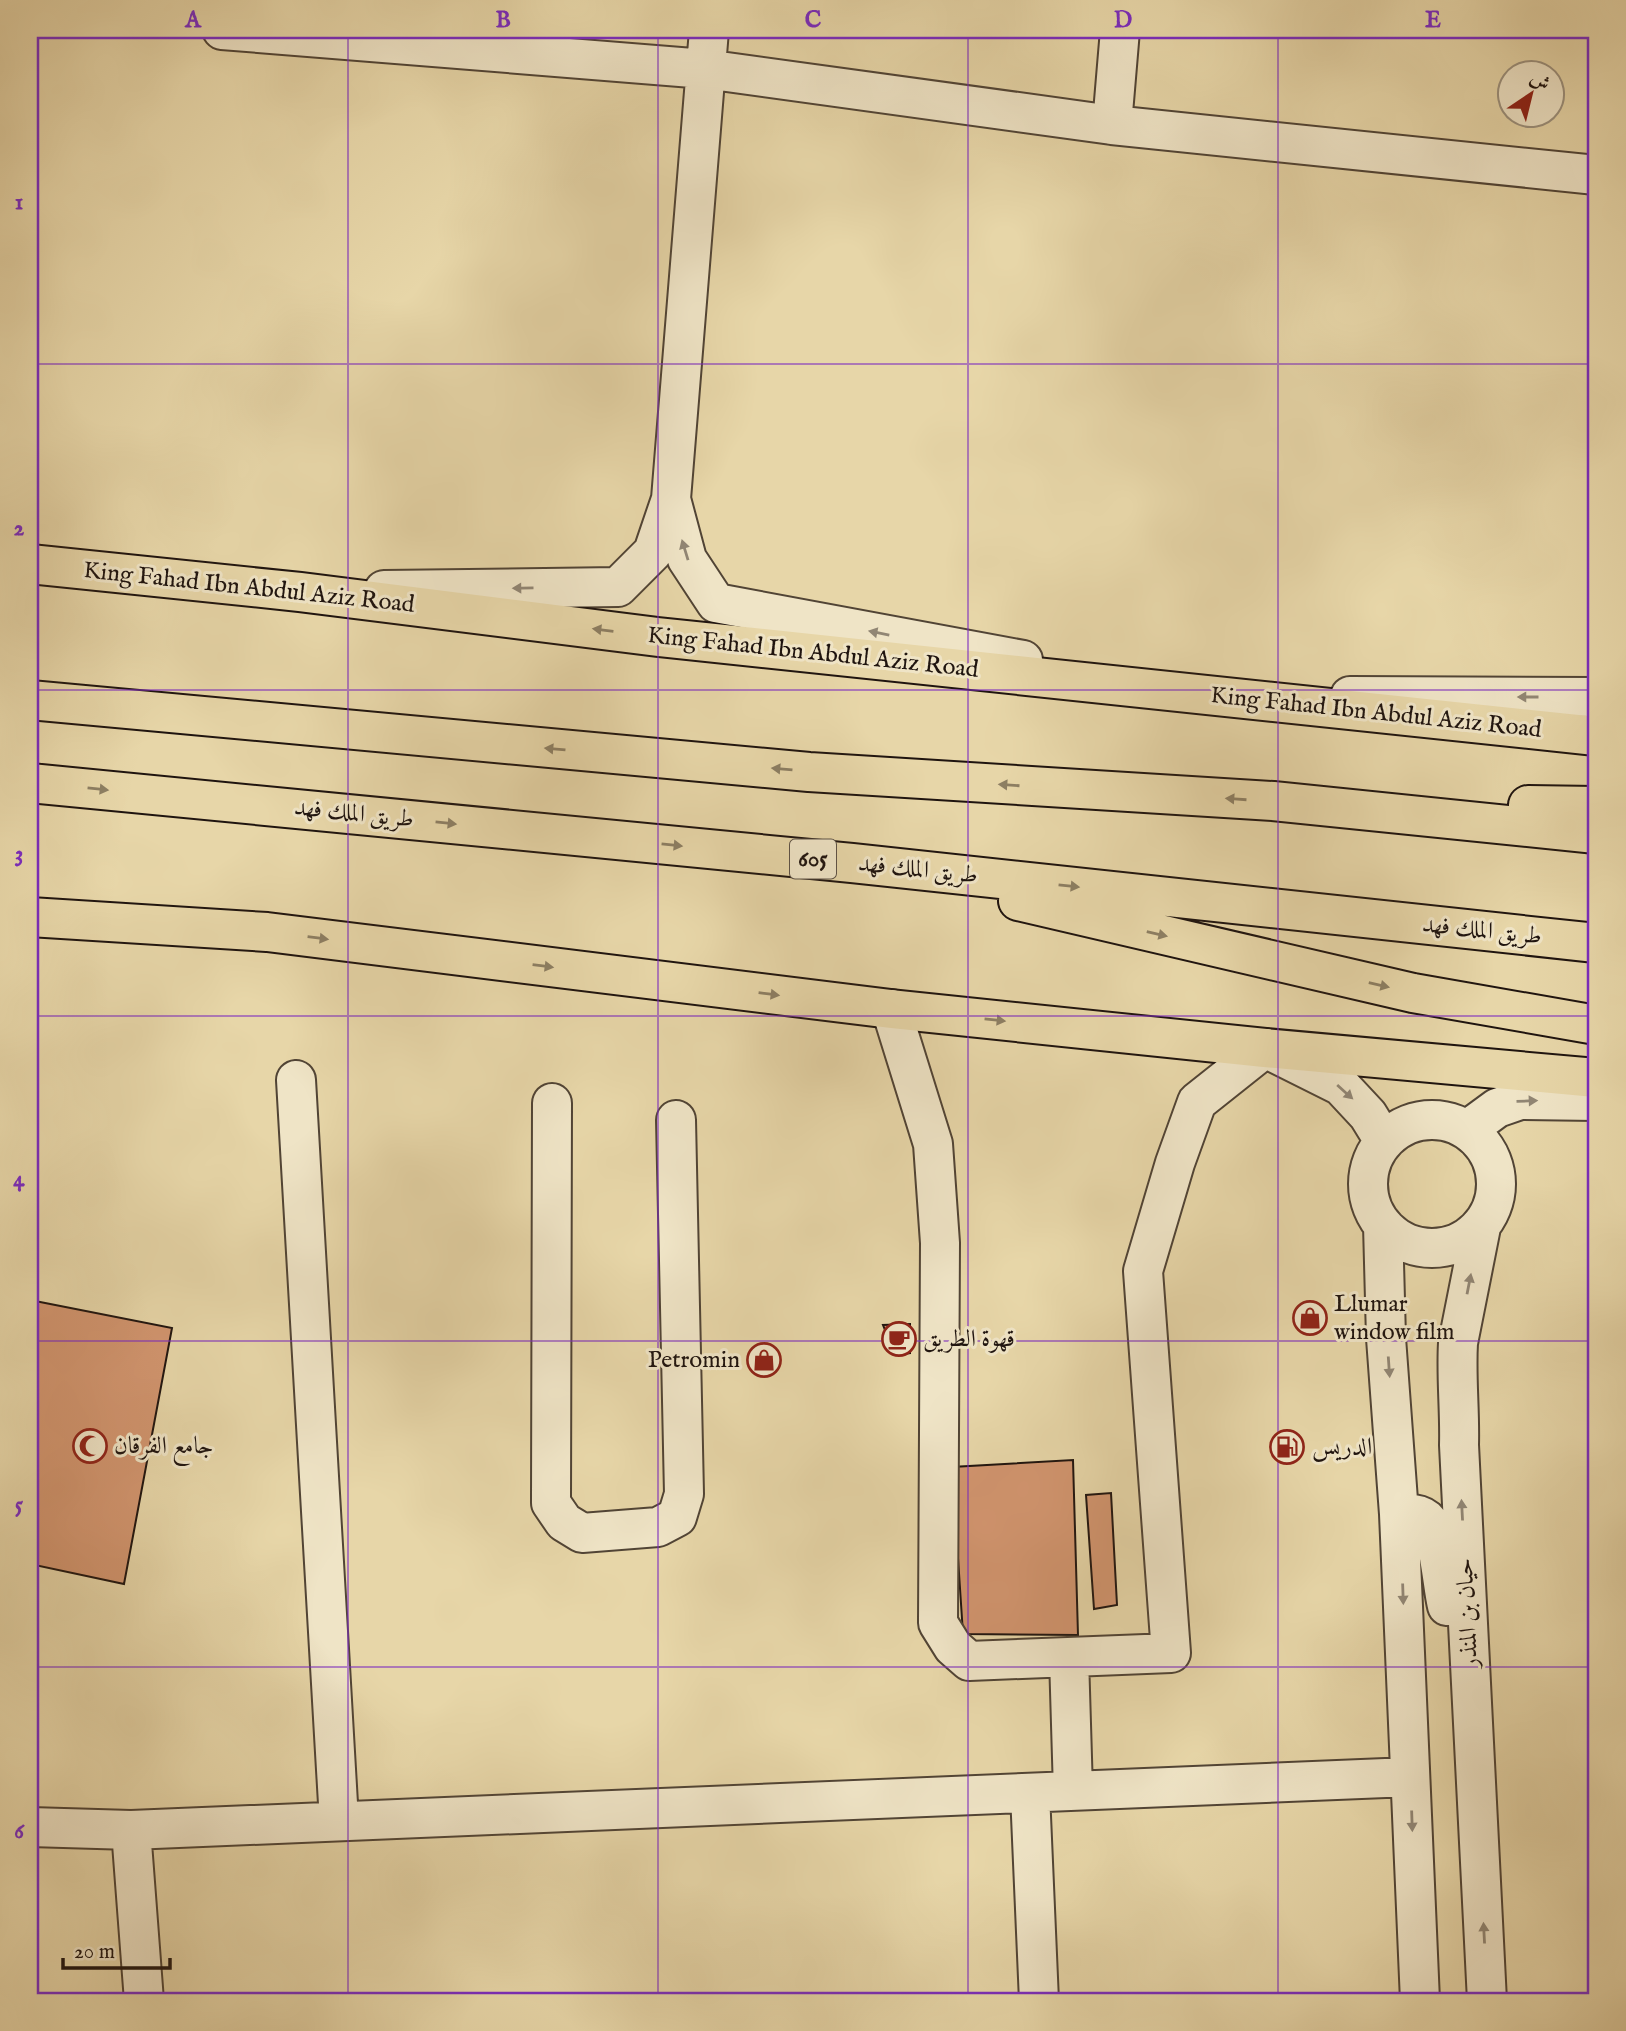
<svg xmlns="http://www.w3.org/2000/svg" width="1626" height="2031" viewBox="0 0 1626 2031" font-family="'IM FELL English',Amiri,serif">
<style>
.building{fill:#d2956f;stroke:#1f140f;stroke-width:2}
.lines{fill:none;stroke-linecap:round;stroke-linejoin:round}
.minor-casing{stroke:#514435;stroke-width:42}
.major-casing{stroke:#1f140f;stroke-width:42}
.highway-casing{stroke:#1f140f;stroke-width:42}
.minor{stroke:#efe4c6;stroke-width:38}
.major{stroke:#e7d6a8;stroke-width:38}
.highway{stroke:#e7d6a8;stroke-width:38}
.oneway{fill:#918674}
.oneway2{fill:#8d7f63}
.grid{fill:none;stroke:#7b2cbf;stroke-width:2;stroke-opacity:0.55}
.labels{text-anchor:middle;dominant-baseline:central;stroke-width:6;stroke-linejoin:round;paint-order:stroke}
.shield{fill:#efe4c6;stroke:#5d5246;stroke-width:2}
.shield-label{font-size:23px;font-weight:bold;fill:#1f140f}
.street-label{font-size:24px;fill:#1f140f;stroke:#efe4c6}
.poi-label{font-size:24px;fill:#1f140f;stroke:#efe4c6;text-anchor:start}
.neatline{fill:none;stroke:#7b2cbf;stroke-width:2.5}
.grid-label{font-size:23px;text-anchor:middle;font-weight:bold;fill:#7b2cbf}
</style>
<rect width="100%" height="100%" fill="#e7d6a8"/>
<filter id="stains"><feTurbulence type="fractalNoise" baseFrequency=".00286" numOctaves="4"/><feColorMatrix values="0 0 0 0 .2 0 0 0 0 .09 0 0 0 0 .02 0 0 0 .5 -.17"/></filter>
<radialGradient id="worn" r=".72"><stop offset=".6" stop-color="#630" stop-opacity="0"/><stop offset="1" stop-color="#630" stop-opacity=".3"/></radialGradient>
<!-- building -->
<path class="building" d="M30,1300l142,28 -48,256 -94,-20z
M910,1324v29l-15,2 -12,-30z
M1073,1460l5,175 -115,-1 -11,-167z
M1111,1493l6,112 -23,4 -8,-114z"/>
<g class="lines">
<!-- minor casing -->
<g class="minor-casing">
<path id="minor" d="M222,30l483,39 407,56 484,50
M1112,125l8,-95
M671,499l38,-469
M384,590l234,-3 35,-35 18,-53 16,60 29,44 307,57
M1350,696l246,1
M891,1009l42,135 7,99 -2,380 15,24 16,14 202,-8 -28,-382 32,-108 22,-61 68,-54 76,38 27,29 16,26
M296,1080l43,741
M552,1103l-1,400 13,19 18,11 76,-6 19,-10 7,-23 -8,-374
M1368 1184a64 64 0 1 1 128 0a64 64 0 1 1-128 0Z
M1467,1130l30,-22 23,-8 76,1
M1383,1225l3,113 13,176 21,487
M1481,1227l-23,116c-2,34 2,68 1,102l28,556
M1399,1514c9,-1 20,-1 27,5 13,12 16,68 21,87
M1069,1657l4,134
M1030,1793l9,208
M30,1827l101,3 1279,-53
M131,1830l13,171"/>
</g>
<!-- major casing -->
<g class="major-casing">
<path id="major" d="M30,564l270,28 358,45 938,99
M30,917l237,15 624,77 374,39 331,30"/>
</g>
<!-- highway casing -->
<g class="highway-casing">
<path id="highway" d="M30,700l779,72 464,29 323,33
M30,783l822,80 744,80
M1528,805l68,1
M1018,901l395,92 183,32"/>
</g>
<!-- minor -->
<use href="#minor" class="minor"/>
<!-- major -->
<use href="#major" class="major"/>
<!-- highway -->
<use href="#highway" class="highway"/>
</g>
<!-- one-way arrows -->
<defs><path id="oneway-solid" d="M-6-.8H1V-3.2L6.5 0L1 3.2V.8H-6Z" transform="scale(1.75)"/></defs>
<g class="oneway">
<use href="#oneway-solid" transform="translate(685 550) rotate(-107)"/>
<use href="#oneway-solid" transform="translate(523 588) rotate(179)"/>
<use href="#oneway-solid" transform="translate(879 633) rotate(-169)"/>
<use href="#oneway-solid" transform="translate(1528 697) rotate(-180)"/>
<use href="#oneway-solid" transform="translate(1345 1092) rotate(42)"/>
<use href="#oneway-solid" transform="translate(1527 1101) rotate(-2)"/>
<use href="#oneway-solid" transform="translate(1469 1284) rotate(-79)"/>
<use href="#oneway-solid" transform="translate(1389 1367) rotate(86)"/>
<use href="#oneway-solid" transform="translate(1462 1510) rotate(-93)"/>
<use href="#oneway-solid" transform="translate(1403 1594) rotate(88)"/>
<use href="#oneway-solid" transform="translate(1412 1821) rotate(88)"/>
<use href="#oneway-solid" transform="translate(1484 1933) rotate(-93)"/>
</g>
<g class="oneway2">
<use href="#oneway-solid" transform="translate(603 630) rotate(-173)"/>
<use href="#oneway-solid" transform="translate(555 749) rotate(-175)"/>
<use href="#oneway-solid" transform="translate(782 769) rotate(-175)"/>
<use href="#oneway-solid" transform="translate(1009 785) rotate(-176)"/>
<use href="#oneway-solid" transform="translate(98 789) rotate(6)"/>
<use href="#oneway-solid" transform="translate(1236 799) rotate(-176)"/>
<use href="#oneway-solid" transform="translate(446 823) rotate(6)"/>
<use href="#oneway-solid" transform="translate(672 845) rotate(6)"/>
<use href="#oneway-solid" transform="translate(1069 886) rotate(6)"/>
<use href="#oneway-solid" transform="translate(1157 934) rotate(13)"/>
<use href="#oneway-solid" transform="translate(318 938) rotate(7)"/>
<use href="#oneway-solid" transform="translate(543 966) rotate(7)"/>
<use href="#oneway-solid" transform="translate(1379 985) rotate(13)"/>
<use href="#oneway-solid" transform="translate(769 994) rotate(7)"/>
<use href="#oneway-solid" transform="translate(995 1020) rotate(6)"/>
</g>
<!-- grid -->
<path class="grid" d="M348,30v1971M658,30v1971M968,30v1971M1278,30v1971M30,364h1566M30,690h1566M30,1016h1566M30,1341h1566M30,1667h1566"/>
<!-- icons -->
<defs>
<g id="shop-ring" transform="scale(1.75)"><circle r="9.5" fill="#efe4c6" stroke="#8f2418" stroke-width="1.5"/><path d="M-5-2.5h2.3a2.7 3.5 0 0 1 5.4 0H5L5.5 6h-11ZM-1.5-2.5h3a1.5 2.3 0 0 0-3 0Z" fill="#8f2418"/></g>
<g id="cafe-ring" transform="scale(1.75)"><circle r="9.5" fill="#efe4c6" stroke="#8f2418" stroke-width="1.5"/><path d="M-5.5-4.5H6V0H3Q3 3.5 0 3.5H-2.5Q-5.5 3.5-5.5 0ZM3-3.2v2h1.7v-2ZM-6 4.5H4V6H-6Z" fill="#8f2418"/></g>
<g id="mosque-ring" transform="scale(1.75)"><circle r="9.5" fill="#efe4c6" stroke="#8f2418" stroke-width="1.5"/><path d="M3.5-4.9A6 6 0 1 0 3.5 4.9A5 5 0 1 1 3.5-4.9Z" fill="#8f2418"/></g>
<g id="fuel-ring" transform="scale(1.75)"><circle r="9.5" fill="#efe4c6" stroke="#8f2418" stroke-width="1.5"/><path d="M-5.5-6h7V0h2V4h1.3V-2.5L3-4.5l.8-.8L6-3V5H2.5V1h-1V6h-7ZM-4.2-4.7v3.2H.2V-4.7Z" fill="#8f2418"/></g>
</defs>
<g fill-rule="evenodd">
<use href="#shop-ring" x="1310" y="1318"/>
<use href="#cafe-ring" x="899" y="1339"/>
<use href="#shop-ring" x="764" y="1360"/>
<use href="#mosque-ring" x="90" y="1446"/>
<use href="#fuel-ring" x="1287" y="1447"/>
</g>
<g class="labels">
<!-- shield labels -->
<rect class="shield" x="790" y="839.5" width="46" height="39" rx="5"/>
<g class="shield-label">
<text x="813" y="859">605</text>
</g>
<!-- street labels -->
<g class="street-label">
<text transform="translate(249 588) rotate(6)">King Fahad Ibn Abdul Aziz Road</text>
<text transform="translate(813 653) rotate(6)">King Fahad Ibn Abdul Aziz Road</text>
<text transform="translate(1376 713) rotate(6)">King Fahad Ibn Abdul Aziz Road</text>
<text transform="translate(354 814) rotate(6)">طريق الملك فهد</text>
<text transform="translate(918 870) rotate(6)">طريق الملك فهد</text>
<text transform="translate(1482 931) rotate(6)">طريق الملك فهد</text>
<text transform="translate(1468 1613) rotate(-93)">حيان بن المنذر</text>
</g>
<!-- poi labels -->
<g class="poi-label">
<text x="1334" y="1304">Llumar<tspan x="1334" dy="28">window film</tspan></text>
<text x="923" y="1339">قهوة الطريق</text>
<text x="740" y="1360" text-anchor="end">Petromin</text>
<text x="114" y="1446">جامع الفرقان</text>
<text x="1312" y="1447">الدريس</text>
</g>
</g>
<!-- margin -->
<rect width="1626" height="2031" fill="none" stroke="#e7d6a8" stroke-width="77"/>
<!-- north arrow -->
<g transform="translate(1531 94) rotate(35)"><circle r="33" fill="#efe4c6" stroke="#9c917d" stroke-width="2"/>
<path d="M0-5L12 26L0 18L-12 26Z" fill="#8f2418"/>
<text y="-10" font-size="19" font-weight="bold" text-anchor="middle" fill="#1f140f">ش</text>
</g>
<!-- scale -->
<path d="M63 1958v10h107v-10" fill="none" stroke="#1f140f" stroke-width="3.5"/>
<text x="74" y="1958" font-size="21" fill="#1f140f" stroke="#efe4c6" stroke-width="5" paint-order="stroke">20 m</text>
<rect x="38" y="38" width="1550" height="1955" class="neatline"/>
<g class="grid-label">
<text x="193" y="27">A</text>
<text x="503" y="27">B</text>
<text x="813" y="27">C</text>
<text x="1123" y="27">D</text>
<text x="1433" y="27">E</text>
<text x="19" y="209">1</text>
<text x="19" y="535">2</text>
<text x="19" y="861">3</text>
<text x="19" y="1186">4</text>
<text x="19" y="1512">5</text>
<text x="19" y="1838">6</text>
</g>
<rect width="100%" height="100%" filter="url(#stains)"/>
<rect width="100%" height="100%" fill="url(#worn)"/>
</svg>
